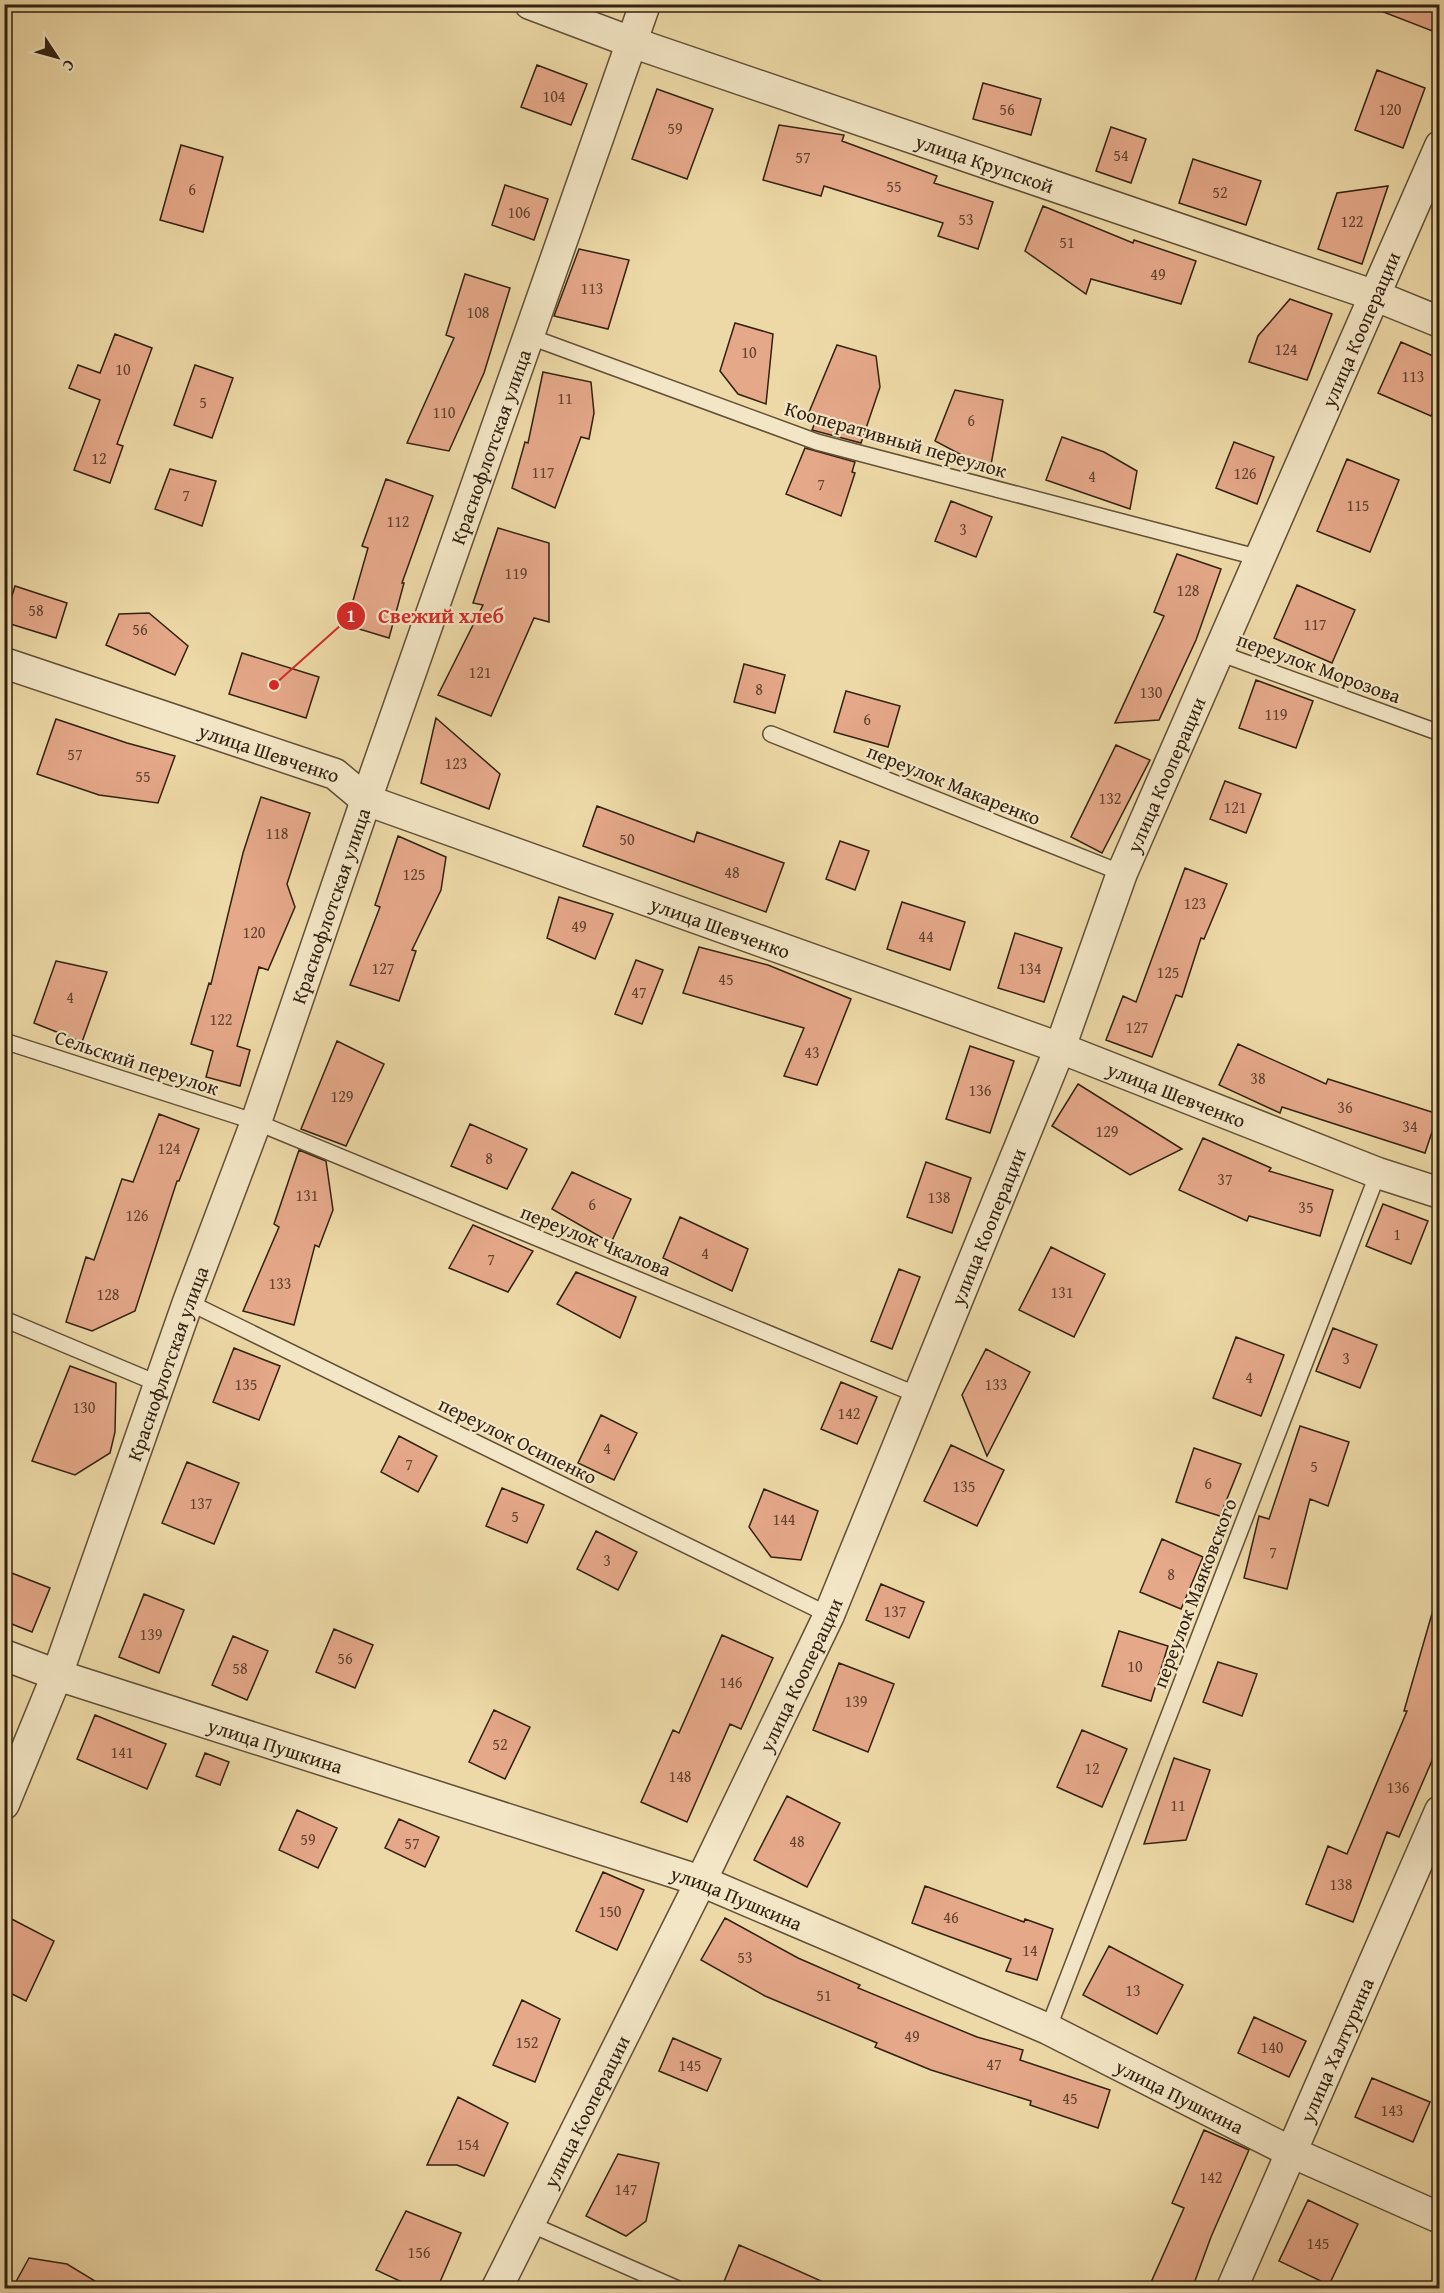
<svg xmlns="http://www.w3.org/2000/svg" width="1444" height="2293" viewBox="0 0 1444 2293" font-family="'Gentium Book Plus',serif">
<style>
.building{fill:#e5a889;stroke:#322110;stroke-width:1.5}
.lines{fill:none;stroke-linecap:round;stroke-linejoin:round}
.service-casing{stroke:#614f36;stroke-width:18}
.minor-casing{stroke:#614f36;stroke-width:33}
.service{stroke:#f3e6c6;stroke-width:15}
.minor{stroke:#f3e6c6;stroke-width:30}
.labels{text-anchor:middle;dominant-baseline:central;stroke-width:4.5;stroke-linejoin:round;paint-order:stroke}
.number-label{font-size:16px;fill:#5f432e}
.street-label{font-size:20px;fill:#322110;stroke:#f3e6c6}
.leader{fill:none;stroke:#d62828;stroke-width:2}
.callout-dot{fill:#d62828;stroke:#f3e6c6;stroke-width:2}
.mark-label{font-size:18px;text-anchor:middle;font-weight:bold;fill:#fff}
.callout-label{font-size:21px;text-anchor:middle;font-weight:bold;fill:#d62828;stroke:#f3e6c6;stroke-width:4.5;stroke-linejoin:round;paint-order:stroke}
</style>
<rect width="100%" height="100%" fill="#edd9a7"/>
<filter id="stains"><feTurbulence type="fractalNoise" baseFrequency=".00333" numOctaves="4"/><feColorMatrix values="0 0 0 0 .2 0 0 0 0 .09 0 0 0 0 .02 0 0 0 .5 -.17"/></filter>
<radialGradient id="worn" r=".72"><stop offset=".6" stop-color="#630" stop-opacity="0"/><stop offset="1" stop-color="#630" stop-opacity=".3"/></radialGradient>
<!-- building -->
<path class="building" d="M1368,4h72v30l-72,-28z
M537,65l50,19 -16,41 -50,-18z
M1377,70l48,18 -22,60 -48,-18z
M983,83l58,16 -10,36 -58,-16z
M657,89l56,20 -26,70 -55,-20z
M779,125l65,10 -2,6 95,35 -3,7 59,19 -15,47 -40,-13 5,-13 -119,-37 -3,10 -58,-16z
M1111,127l35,12 -15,44 -35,-12z
M181,145l42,12 -20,75 -43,-12z
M1193,159l68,22 -15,44 -67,-22z
M505,185l43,14 -14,41 -42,-15z
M1388,186l-26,78 -44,-15 19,-56z
M1043,206l90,37 1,-3 62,21 -15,43 -90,-25 -5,15 -61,-43z
M579,249l50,11 -21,69 -54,-13z
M465,274l45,14 -26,85 -35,78 -42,-8 47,-105 -8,-3z
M1290,299l42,15 -25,66 -58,-18 9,-26z
M735,323l38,11 -7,70 -28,-10 -18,-23z
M115,334l37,14 -35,96 6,2 -13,37 -36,-13 26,-70 -31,-12 9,-23 22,8z
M1401,342l39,17v37l-9,20 -53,-23z
M837,345l39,11 4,31 -19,56 -49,-13 4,-10 -9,-3z
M195,365l38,13 -21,60 -38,-13z
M543,372l48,10 3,31 -5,26 -8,-2 -26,71 -43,-20 13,-46 3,1z
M955,390l48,10 -13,70 -55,-29z
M1062,437l42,15 33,19 -7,38 -84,-29z
M1234,442l40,15 -17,47 -41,-16z
M805,448l50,14 -3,10 3,1 -14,43 -55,-22z
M1347,459l52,21 -29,72 -53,-21z
M170,469l46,12 -14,45 -47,-17z
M386,479l47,17 -31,87h2l-15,55 -43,-13 22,-77 -6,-2z
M951,501l41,16 -16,40 -41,-16z
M498,528l51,15v79l-15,-4 -43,98 -53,-21 45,-90 -10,-2z
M1177,554l44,15 -25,71 -37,80 -44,3 49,-107 -10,-4z
M1297,585l58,25 -23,53 -58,-25z
M15,586l52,17 -11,35 -52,-16z
M149,613l39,33 -13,29 -69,-30 13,-31z
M242,653l77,24 -13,41 -77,-24z
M744,664l41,11 -10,38 -41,-11z
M1256,680l57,21 -17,47 -57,-20z
M846,691l54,15 -12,41 -54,-15z
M436,718l64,56 -11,35 -68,-26z
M56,719l71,24 48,13 -17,47 -59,-8 -62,-21z
M1116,745l34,15 -48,93 -31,-16z
M1225,781l36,13 -15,39 -36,-14z
M261,797l49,16 -23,71 8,23 -27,63 -9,-3 -22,79 13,4 -10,36 -34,-9 7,-26 -22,-7 18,-61 2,1 32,-131z
M597,806l97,36 3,-10 87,31 -18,49 -183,-66z
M398,836l48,21 -5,33 -29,60 4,1 -17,50 -49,-16 30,-78 -5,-2z
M840,841l29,10 -14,39 -29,-11z
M1185,868l42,16 -23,55 -3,-1 -19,59 -6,-2 -24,62 -46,-17 17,-44 13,6z
M559,897l54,17 -18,45 -48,-21z
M902,902l63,20 -15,48 -63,-21z
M1015,933l47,15 -18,54 -46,-14z
M699,947l69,18 83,34 -34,86 -33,-9 20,-48 -121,-35z
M636,960l27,10 -21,54 -27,-10z
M56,961l51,11 -25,70 -48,-19z
M337,1041l47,23 -38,82 -45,-17z
M1238,1044l88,40 2,-5 110,35 -13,39 -143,-46 -2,6 -61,-28z
M970,1046l44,15 -24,72 -44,-14z
M1078,1084l104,65 -52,26 -78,-49z
M159,1114l40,15 -20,52h-2l-42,130 -43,20 -26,-9 20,-65 8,3 28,-81 11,3z
M470,1124l57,25 -20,40 -56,-23z
M1203,1138l68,30 -2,3 64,19 -13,46 -71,-20 -2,5 -68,-31z
M299,1150l27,11 7,49 -14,37 -4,-2 -21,80 -51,-14 36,-84 -5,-3z
M926,1162l45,16 -19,55 -45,-16z
M572,1172l59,27 -20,44 -59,-34z
M1383,1204l45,17 -17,43 -45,-18z
M680,1217l68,32 -16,42 -69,-33z
M473,1225l60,26 -25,41 -59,-24z
M1051,1247l54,27 -31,63 -55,-27z
M899,1269l21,8 -28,72 -21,-8z
M576,1272l60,25 -16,41 -63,-34z
M1333,1328l44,17 -17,43 -44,-17z
M1236,1337l48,18 -23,61 -48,-18z
M234,1348l46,18 -21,54 -46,-18z
M986,1349l44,23 -43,84 -25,-61z
M70,1366l46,17 -1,49 -5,21 -35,22 -43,-14z
M841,1382l36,15 -20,47 -36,-15z
M601,1415l36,18 -23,47 -36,-17z
M1300,1426l49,16 -21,64 -18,-7 -23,90 -43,-11 15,-62 10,3z
M399,1436l38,20 -19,36 -37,-20z
M951,1445l53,25 -27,56 -53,-25z
M1194,1448l47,16 -21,52 -44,-14z
M187,1462l52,21 -25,61 -52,-21z
M502,1488l42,17 -17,38 -41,-17z
M764,1489l54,22 -17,49 -30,-3 -22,-30z
M596,1531l41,21 -19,38 -41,-21z
M1162,1539l41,18 -22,52 -41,-17z
M4,1570l46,18 -18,44 -28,-11z
M881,1584l43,18 -15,36 -43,-18z
M144,1594l40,16 -25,63 -40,-16z
M1433,1610l7,1v131l-41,95 -12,-5 -34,90 -47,-18 22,-58 19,8 60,-143h-3z
M334,1629l39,16 -18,43 -39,-16z
M1119,1631l49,15 -17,55 -49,-15z
M722,1635l51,23 -32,71 -11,-5 -43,98 -46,-20 32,-72 6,3z
M233,1636l35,15 -21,49 -35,-15z
M1218,1662l39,12 -15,42 -39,-14z
M839,1663l55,21 -26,68 -55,-22z
M494,1710l36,17 -25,52 -36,-17z
M95,1715l71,29 -19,45 -70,-30z
M1082,1730l45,19 -25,58 -45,-20z
M205,1753l24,9 -9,23 -24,-9z
M1174,1758l36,12 -24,70 -42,4z
M787,1796l53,27 -33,64 -53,-27z
M297,1810l40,18 -19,40 -39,-18z
M399,1819l40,18 -14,30 -40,-19z
M603,1872l41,18 -27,60 -41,-19z
M925,1886l99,36 1,-3 28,10 -16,51 -31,-9 5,-12 -99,-36z
M4,1915l50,26 -28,60 -22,-11z
M725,1918l73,40 62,27 -2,3 119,49 46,13 -3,10 90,30 -12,38 -68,-23 1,-4 -100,-31 -56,-23 2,-4 -112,-47 -64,-36z
M1109,1946l74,39 -26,49 -74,-39z
M522,2000l38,19 -25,63 -42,-17z
M1254,2017l52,24 -17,36 -51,-24z
M673,2038l48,21 -14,32 -48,-20z
M1372,2078l58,24 -17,40 -58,-25z
M458,2097l50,26 -24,53 -27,-11h-30z
M1204,2130l45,20 -38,87 -19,52h-44l36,-81 -12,-5z
M618,2154l41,9 -13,58 -20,15 -40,-20z
M1308,2200l50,24 -29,61 -50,-24z
M406,2211l55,22 -24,56h-20l-41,-19z
M739,2245l35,15 65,29h-118z
M29,2258l38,6 41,25h-96z"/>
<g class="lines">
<!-- service casing -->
<g class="service-casing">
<path id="service" d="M528,336l289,106 443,116
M1219,653l221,80
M771,734l351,139
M4,1041l252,81 664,274
M188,1302l641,313
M4,1319l155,65
M1048,2029l330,-856
M530,2224l146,64"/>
</g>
<!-- minor casing -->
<g class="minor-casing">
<g id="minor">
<path id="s1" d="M530,4l101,38 745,254 64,26"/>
<path id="s2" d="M4,663l331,111 31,26 694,248 318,125 62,20"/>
<path id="s3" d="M4,1655l53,20 644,206 347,148 243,123 149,66"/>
<path id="s4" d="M4,1804l53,-129 131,-373 68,-180 110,-322 279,-796"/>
<path id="s5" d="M497,2288l204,-407 128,-266 231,-567 62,-175 318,-727"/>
<path id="s6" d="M1232,2288l208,-477"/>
</g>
</g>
<!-- service -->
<use href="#service" class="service"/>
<!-- minor -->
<use href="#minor" class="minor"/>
</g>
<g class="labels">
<!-- number labels -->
<g class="number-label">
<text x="554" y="96">104</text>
<text x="1007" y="109">56</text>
<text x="1390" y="109">120</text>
<text x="675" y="128">59</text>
<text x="1121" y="155">54</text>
<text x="803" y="157">57</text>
<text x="894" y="186">55</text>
<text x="192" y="189">6</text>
<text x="1220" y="192">52</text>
<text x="519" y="212">106</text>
<text x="966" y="219">53</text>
<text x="1352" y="221">122</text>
<text x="1067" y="242">51</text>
<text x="1158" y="274">49</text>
<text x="592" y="288">113</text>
<text x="478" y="312">108</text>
<text x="1286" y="349">124</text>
<text x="749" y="352">10</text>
<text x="123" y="369">10</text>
<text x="1413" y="376">113</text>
<text x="565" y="398">11</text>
<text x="203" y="402">5</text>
<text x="444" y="412">110</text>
<text x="971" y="420">6</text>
<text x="99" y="458">12</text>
<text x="543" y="472">117</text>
<text x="1245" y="473">126</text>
<text x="1092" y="476">4</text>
<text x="821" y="484">7</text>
<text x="186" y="495">7</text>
<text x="1358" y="505">115</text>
<text x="398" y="521">112</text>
<text x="963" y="529">3</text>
<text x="516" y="573">119</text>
<text x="1188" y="590">128</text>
<text x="36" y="610">58</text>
<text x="1315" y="624">117</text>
<text x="140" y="629">56</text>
<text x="480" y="672">121</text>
<text x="759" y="689">8</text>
<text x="1151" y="692">130</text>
<text x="1276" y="714">119</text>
<text x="867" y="719">6</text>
<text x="75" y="754">57</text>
<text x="456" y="763">123</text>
<text x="143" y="776">55</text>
<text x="1110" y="798">132</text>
<text x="1235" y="807">121</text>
<text x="277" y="833">118</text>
<text x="627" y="839">50</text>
<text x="732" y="872">48</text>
<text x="414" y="874">125</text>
<text x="1195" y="903">123</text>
<text x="579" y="926">49</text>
<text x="254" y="932">120</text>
<text x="926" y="936">44</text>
<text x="383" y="968">127</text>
<text x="1030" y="968">134</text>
<text x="1168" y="972">125</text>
<text x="726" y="979">45</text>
<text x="639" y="992">47</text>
<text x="70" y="997">4</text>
<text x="221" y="1019">122</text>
<text x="1137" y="1027">127</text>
<text x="812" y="1052">43</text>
<text x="1258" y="1078">38</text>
<text x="980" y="1090">136</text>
<text x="342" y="1096">129</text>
<text x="1345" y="1107">36</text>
<text x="1410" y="1126">34</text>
<text x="1107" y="1131">129</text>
<text x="169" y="1148">124</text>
<text x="489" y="1158">8</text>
<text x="1225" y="1179">37</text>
<text x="307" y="1195">131</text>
<text x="939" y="1197">138</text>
<text x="592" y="1204">6</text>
<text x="1306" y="1207">35</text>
<text x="137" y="1215">126</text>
<text x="1397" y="1234">1</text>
<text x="705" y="1253">4</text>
<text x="491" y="1259">7</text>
<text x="280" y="1283">133</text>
<text x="1062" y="1292">131</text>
<text x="108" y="1294">128</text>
<text x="1346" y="1358">3</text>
<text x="1249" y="1377">4</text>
<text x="246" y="1384">135</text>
<text x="996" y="1384">133</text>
<text x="84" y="1407">130</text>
<text x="849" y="1413">142</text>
<text x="607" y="1448">4</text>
<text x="409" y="1464">7</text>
<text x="1314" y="1466">5</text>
<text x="1208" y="1483">6</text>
<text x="964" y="1486">135</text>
<text x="201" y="1503">137</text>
<text x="515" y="1516">5</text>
<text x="784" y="1519">144</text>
<text x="1273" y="1552">7</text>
<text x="607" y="1560">3</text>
<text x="1171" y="1574">8</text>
<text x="895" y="1611">137</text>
<text x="151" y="1634">139</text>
<text x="345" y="1658">56</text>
<text x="1135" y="1666">10</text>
<text x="240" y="1668">58</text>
<text x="731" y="1682">146</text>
<text x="856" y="1701">139</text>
<text x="500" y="1744">52</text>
<text x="122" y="1752">141</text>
<text x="1092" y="1768">12</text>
<text x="680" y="1776">148</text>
<text x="1398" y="1787">136</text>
<text x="1178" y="1805">11</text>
<text x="308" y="1839">59</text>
<text x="797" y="1841">48</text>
<text x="412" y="1843">57</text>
<text x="1341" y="1884">138</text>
<text x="610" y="1911">150</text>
<text x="951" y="1917">46</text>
<text x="1030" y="1950">14</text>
<text x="745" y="1957">53</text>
<text x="1133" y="1990">13</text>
<text x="824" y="1995">51</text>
<text x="912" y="2036">49</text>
<text x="527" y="2042">152</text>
<text x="1272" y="2047">140</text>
<text x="994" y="2064">47</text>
<text x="690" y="2065">145</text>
<text x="1070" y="2098">45</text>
<text x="1392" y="2110">143</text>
<text x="468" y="2144">154</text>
<text x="1211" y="2177">142</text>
<text x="626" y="2189">147</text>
<text x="1318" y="2243">145</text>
<text x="419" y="2252">156</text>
</g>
<!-- street labels -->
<g class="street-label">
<text stroke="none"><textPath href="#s1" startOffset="482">улица Крупской</textPath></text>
<text stroke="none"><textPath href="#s5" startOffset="2142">улица Кооперации</textPath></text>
<text transform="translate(896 439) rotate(16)">Кооперативный переулок</text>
<text stroke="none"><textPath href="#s4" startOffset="1442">Краснофлотская улица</textPath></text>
<text transform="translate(1319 667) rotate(20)">переулок Морозова</text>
<text stroke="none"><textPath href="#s2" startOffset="280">улица Шевченко</textPath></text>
<text stroke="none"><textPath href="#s5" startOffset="1656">улица Кооперации</textPath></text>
<text transform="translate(954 784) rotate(22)">переулок Макаренко</text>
<text stroke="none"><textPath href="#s4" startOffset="956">Краснофлотская улица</textPath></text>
<text stroke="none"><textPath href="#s2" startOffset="766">улица Шевченко</textPath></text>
<text transform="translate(137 1062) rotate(18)">Сельский переулок</text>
<text stroke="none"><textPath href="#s2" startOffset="1252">улица Шевченко</textPath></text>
<text stroke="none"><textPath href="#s5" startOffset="1170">улица Кооперации</textPath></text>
<text transform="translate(596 1240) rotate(22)">переулок Чкалова</text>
<text stroke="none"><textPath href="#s4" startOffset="470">Краснофлотская улица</textPath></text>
<text transform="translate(518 1440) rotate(26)">переулок Осипенко</text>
<text transform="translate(1194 1593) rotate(-69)">переулок Маяковского</text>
<text stroke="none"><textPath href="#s5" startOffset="684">улица Кооперации</textPath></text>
<text stroke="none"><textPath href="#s3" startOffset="286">улица Пушкина</textPath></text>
<text stroke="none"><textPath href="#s3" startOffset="772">улица Пушкина</textPath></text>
<text stroke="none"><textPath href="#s6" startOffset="260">улица Халтурина</textPath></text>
<text stroke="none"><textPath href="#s3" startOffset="1258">улица Пушкина</textPath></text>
<text stroke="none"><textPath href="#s5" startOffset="198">улица Кооперации</textPath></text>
</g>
</g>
<!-- callouts -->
<path class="leader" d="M274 685L351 616"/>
<g class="callout-dot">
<circle cx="274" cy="685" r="6"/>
<circle cx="351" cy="616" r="15"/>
</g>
<g class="mark-label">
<text x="351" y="622">1</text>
</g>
<g class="callout-label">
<text x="441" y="623">Свежий хлеб</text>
</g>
<!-- margin -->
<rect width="1444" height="2293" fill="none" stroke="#edd9a7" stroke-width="24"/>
<rect x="6" y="6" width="1432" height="2281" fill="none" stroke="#322110" stroke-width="3"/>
<rect x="12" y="12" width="1420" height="2269" fill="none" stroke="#322110" stroke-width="1.5"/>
<!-- north arrow -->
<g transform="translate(57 57) rotate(126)" stroke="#f3e6c6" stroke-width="4.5" paint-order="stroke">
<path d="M0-4.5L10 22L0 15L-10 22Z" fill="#322110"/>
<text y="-9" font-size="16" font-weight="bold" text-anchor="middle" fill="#322110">С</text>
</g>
<rect width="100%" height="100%" filter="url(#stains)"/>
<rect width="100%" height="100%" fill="url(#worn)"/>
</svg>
